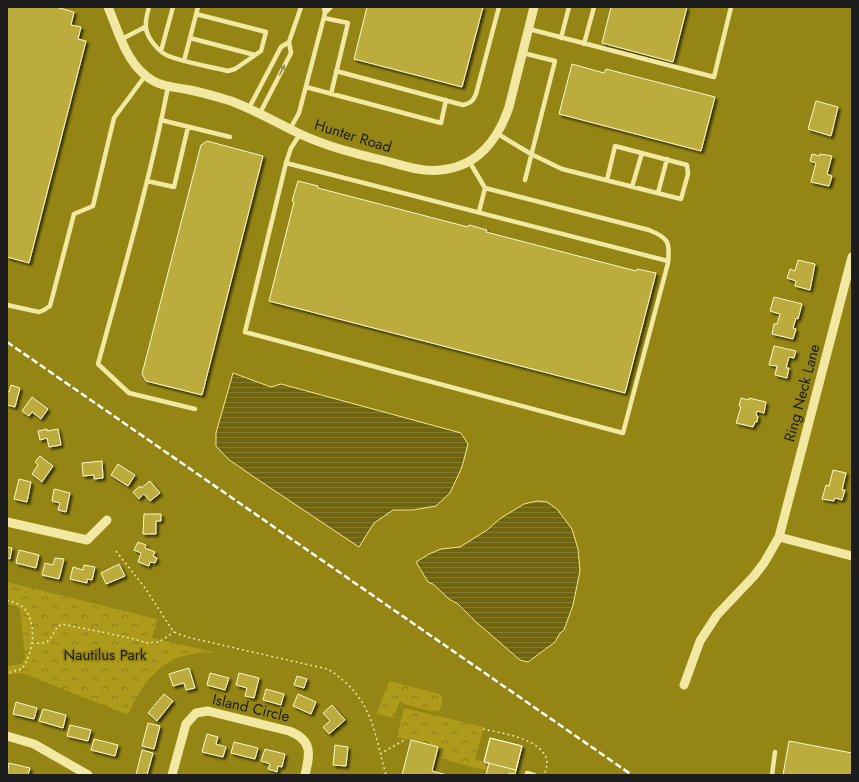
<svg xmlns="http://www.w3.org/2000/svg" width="859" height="782" viewBox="0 0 859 782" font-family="Jost,sans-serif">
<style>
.park{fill:url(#park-crowns)}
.water{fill:url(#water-rules);stroke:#f5e794}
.building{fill:#bcac3d;stroke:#fdf6ca;filter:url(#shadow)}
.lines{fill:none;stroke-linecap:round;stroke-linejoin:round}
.path{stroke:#f2e8a2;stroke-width:1.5;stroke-dasharray:2 3;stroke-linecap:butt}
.lane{stroke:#f2e8a2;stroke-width:4.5}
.street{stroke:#f2e8a2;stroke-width:9}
.rail{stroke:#fff;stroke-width:2.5;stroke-dasharray:7 3;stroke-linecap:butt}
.oneway{fill:#928d66}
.labels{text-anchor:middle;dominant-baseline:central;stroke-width:3;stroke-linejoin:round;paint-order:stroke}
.street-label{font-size:15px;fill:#1d1d1d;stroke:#948514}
.park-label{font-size:15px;fill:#1d1c1a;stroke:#948514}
</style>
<defs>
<pattern id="park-crowns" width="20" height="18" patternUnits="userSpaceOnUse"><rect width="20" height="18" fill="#ae9b1b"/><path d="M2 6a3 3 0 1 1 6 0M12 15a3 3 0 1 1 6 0" fill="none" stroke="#8d7e17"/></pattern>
<pattern id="water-rules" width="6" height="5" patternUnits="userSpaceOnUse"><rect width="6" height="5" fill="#70650c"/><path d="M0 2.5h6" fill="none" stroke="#837a38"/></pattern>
<filter id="shadow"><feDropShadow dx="2.5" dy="2.5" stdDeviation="1" flood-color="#0009"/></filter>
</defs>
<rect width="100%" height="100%" fill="#948514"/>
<!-- park -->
<path class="park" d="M7,582l150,37 -5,19 66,15c-48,-4 -72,21 -90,62l-106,-42 -15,2v-9l15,-2 3,-6 -5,-50 -13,-4z
M389,681l51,13c4,5 2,11 -1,17l-5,-1v2l-30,-8 -4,-3 -7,17 -15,-4 -1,-1z
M404,708l80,19 -9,32 14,4 -2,8 -45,-12 3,-10 -48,-12z"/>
<!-- water -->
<path class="water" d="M233,373l38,14 10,-3 180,49 7,11 -6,23 -12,26 -14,13 -23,4h-20l-19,13 -15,24 -102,-68 -29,-20 -12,-13v-13z
M537,501l10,1 10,7 15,20 6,20 2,22 -7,34 -9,25 -4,3 -5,9 -27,20 -8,-2 -45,-39 -17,-17 -9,-5 -16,-15 -5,-2 -12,-20 13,-8 12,-5 19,-2 27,-17 14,-12 23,-14z"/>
<!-- building -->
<path class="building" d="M7,7h49l18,5 -3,13 10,2 -3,12 8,2 -57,222 -22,-6z
M367,7h116l-21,80 -108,-28z
M611,7h76l-14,55 -71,-19z
M572,64l32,9 2,-4 109,28 -14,54 -142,-37z
M816,101l22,6 -7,29 -23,-7z
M207,141l56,15 -61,239 -56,-14 -4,-7 59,-229z
M812,154l8,2v-2l12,2 -5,18 5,2 -3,10 -18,-4 5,-19 -6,-2z
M298,181l20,5v2l150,39 1,-2 18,5 -1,2 150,39 1,-2 19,4 -31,120 -356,-92 25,-99 -2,-1z
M798,260l17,4 -5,26 -15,-4 1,-5 -9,-3 3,-9 5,2z
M774,297l28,7 -4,15 -2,-1 -3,10 3,1 -3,10 -21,-5 2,-10h3l3,-10 -10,-3z
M774,346l22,5 -2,7 -5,-1 -3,11h3l-2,10 -12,-3 2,-9 -8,-1z
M11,385l9,3 -5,19 -8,-2v-13h2z
M32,397l16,12 -7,10 -9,-7 -3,4 -7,-5z
M741,398l8,2v-2l17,4 -2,11 -7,-2 -1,4 2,1 -1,6h-2l-2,5 -17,-4 5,-16 -2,-1z
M47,429v2l11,-2 3,16 -12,2 -2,-9 -7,2 -2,-9z
M40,456l13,10 -11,16 -10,-8 6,-9 -3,-3z
M102,461l1,17 -9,1v-4l-11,1 -1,-13z
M118,464l17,11 -7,11 -17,-11z
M833,470l13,3 -4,17h3l-3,10 -7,-2 -1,3 -12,-2 4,-14 3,1z
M19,479l12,3 -4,20 -13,-3z
M150,481l10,12 -10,8 -6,-7 -5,5 -6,-7 7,-6 1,2z
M54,489l16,4 -4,19 -8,-2 2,-7 -8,-2z
M144,514h17v7h-5v13h-13z
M138,542l8,3 -1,3 10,4 -2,4 4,2 -2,5 -5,-1 -1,4 -11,-4 3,-9 -7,-3z
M7,547l5,1 -2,11 -3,-1z
M19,550l20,5 -3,13 -20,-5z
M55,558l9,1 -5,20 -17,-4 3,-12 8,2z
M119,564l6,12 -19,8 -5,-11z
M84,565l11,2 -3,13 -5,-1v4l-17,-4 3,-12 10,3z
M189,668l6,20 -9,2 -2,-7 -11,3 -4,-12z
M210,673l19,5 -4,12 -18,-5z
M239,673l20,5 -5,20 -9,-2 2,-8 -11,-3z
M297,676l10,3 -3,9 -10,-3z
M266,689l18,5 -3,11 -18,-5z
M164,694l9,7 -16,20 -9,-8z
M298,694l18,8 -5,12 -18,-8z
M16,702l21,6 -3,11 -21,-5z
M332,705l13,15 -16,14 -6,-7 7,-6 -7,-8z
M43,709l23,6 -3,13 -24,-7z
M148,723l12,3 -6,23 -12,-3z
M70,725l21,5 -3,11 -21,-5z
M207,734l11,3 -2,7 10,3 -3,10 -21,-5z
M490,738l32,8 -7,28 -6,-1v2h-23l3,-12 -5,-1z
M490,738l32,8 -6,24 -32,-8z
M94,739l24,6 -3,11 -24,-6z
M411,740l27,7 -6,24 15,4h-45z
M789,741l63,12v22h-69z
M234,742l24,6 -3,11 -24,-6z
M335,745l13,2 -2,19 -13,-1z
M265,749l20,5 -3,13 -4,-1 -1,6 -9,-3 2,-5 -9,-3z
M142,750l11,3 -6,22h-11z
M9,763l21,5 -2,7h-21z"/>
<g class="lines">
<!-- path -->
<path class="path" d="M116,551l29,37 28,43 5,3 13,4 136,31c7,3 12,8 18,13 29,26 31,58 41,93
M7,600c6,2 13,4 17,8 14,17 9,45 -2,61l-15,4
M32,643c5,0 13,1 16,-2 6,-5 6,-13 14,-17l68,14 18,5 11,-1 15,-10
M483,729c18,4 63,10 64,34 0,4 -2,8 -2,12
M380,754l26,-15"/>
<!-- lane -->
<path class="lane" d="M149,7c-2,7 -4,14 -3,21 1,9 10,20 17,25 11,8 50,14 65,18l7,-2 26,-18 5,-19 -70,-18
M325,13l6,-6
M324,18l24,5 -17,71
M529,29l185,48 17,-70
M190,38l65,17
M561,38l8,-31
M122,39l23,-12
M584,44l10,-37
M161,51l12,-44
M523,53l32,8 -30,119
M184,61l14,-54
M336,71l127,34c8,-2 10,-4 13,-11l23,-87
M168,87c-18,93 -45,185 -70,277l31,29 66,16
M306,87l135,36 5,-23
M249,108l32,-61 8,-5
M260,113l31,-60 -2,-11 12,-35
M161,120l69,17
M290,129l9,-16 26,-100 -1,-6
M300,134l-9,14 -5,15 -41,169 378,101 45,-170c2,-21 1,-25 -19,-33l-164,-42 -16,-27
M498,134l33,20 31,15 119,30 7,-25 -1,-9 -72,-19 -8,34
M286,163l382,98
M147,181l27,6 14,-60
M632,187l10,-34
M658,193l9,-34
M479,212l6,-24
M7,305l32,7 5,-2 6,-4 24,-92 19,-8 21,-88 31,-42
M527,775v-2l7,2
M772,775l3,-23"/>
<!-- street -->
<path class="street" d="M108,7c10,23 17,52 37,68 13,12 30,12 45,15 14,3 28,7 41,11 24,9 46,22 69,33 28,13 57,20 86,27 18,5 36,11 54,9 37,-3 58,-30 69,-63l25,-100
M7,522l80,18 20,-20
M779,537l73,19
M684,685l16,-44 17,-26 37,-39 10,-13 15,-26 73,-280
M7,736l27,8 54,31
M172,775l14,-51 10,-11 12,-2 81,20c24,9 21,23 16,44"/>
<!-- rail -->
<path class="rail" d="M7,342l625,433"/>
</g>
<!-- one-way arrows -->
<defs><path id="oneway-solid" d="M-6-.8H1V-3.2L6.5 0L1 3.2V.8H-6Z"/></defs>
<use class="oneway" href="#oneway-solid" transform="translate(282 70) rotate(-63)"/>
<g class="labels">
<!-- street labels -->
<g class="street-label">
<text transform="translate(353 136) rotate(17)">Hunter Road</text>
<text transform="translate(802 393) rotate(-75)">Ring Neck Lane</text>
<text transform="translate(251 708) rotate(13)">Island Circle</text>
</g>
<!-- park labels -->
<g class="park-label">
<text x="105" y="655">Nautilus Park</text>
</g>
</g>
<!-- border -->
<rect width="859" height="782" fill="none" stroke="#1d1d1d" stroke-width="16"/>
</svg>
